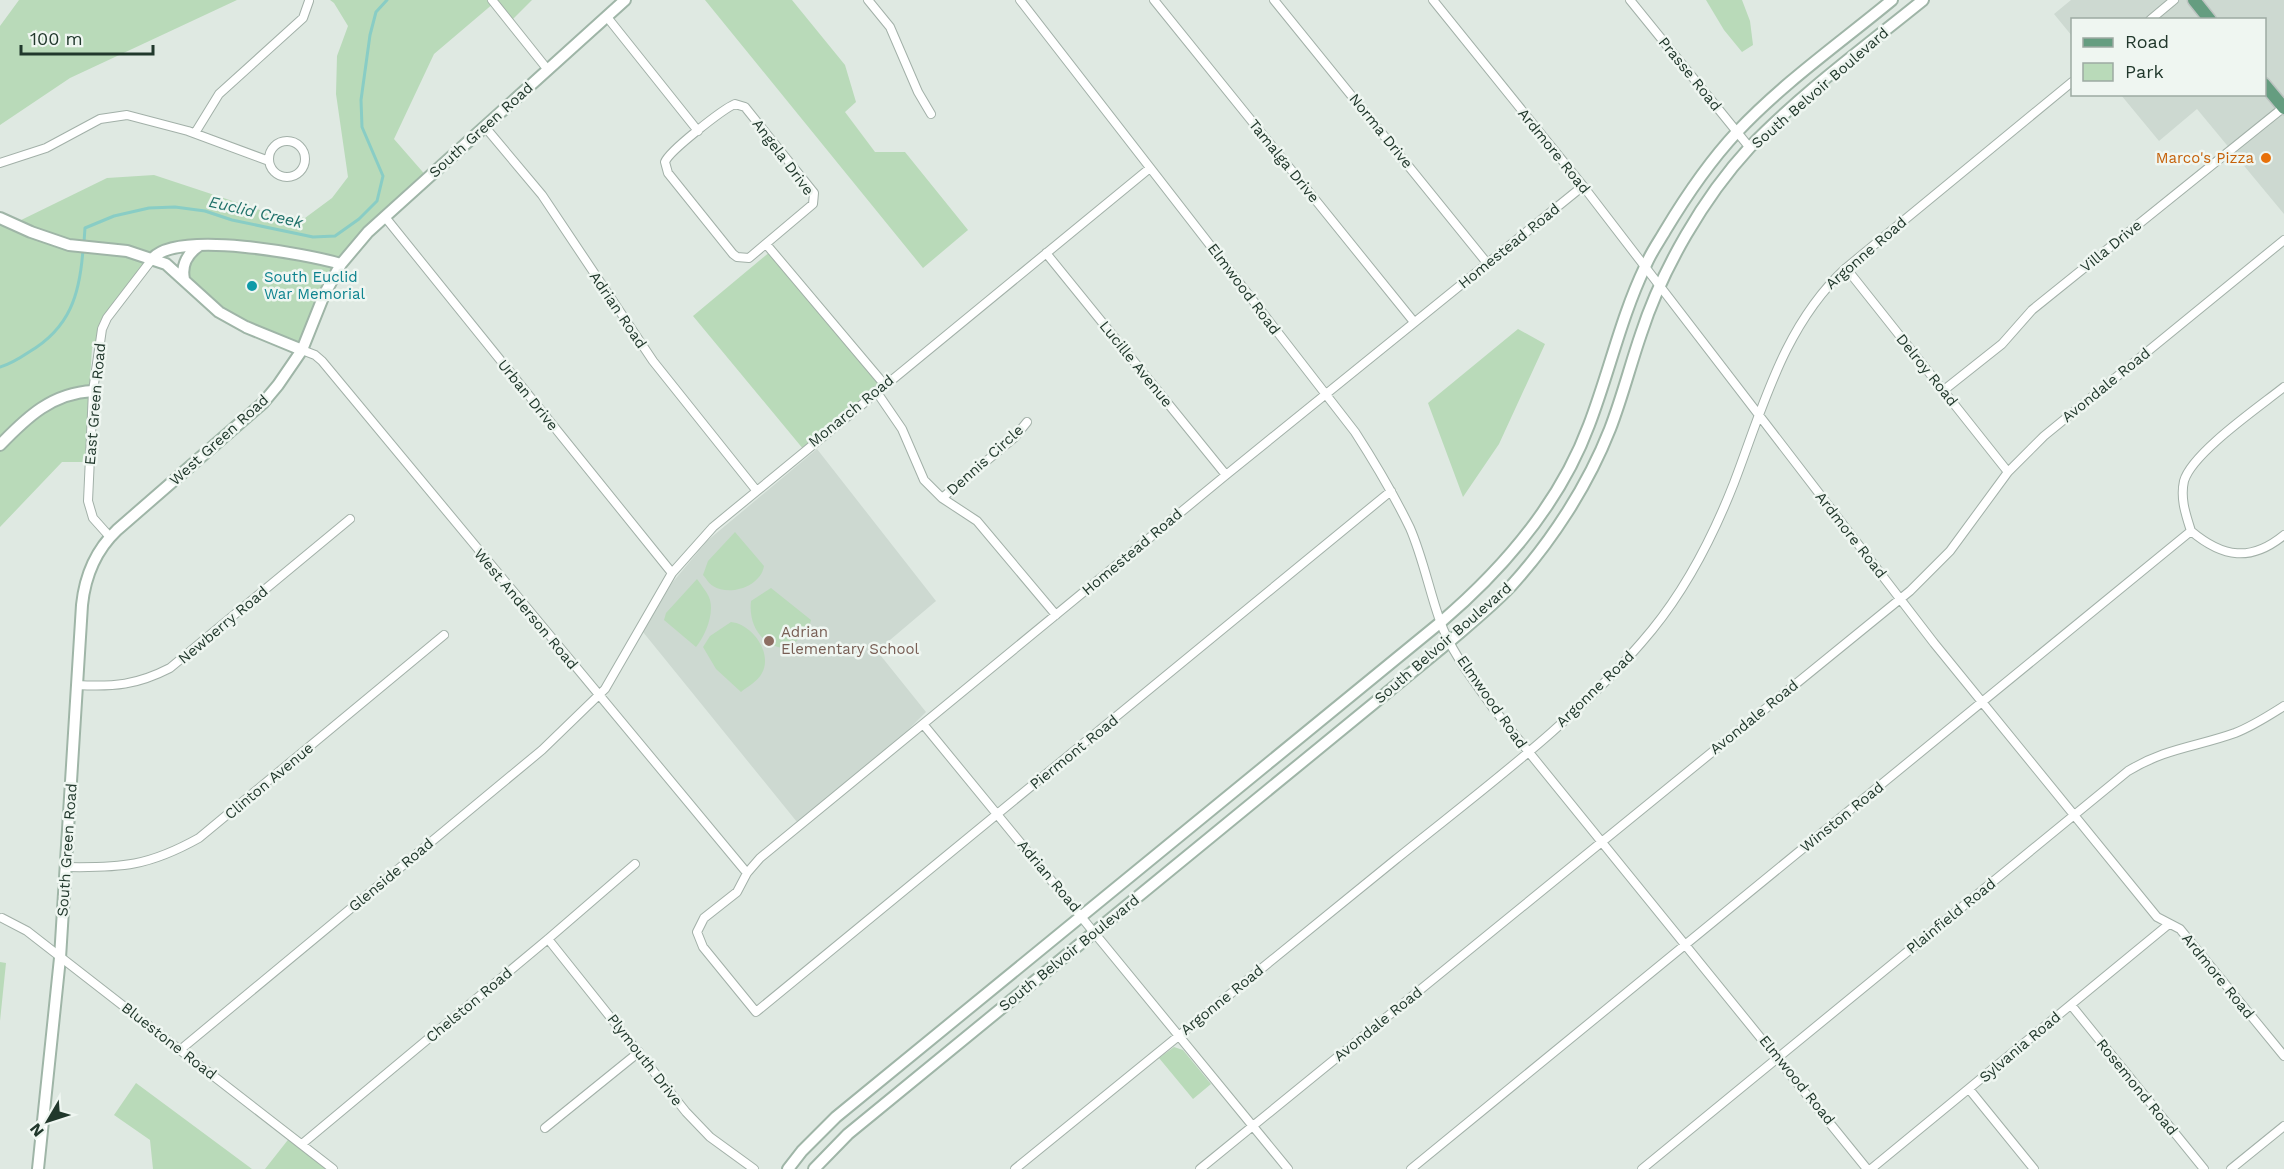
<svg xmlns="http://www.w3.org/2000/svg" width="2284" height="1169" viewBox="0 0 2284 1169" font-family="'Work Sans',sans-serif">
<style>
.built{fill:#cdd9d1}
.green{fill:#b9dab9}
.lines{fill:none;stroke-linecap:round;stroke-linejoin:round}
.stream{stroke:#89cdc5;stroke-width:3}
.street-casing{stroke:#a2b0a8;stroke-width:10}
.secondary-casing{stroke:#9fb5a7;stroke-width:14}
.primary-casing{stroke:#bcc3c0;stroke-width:15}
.street{stroke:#fff;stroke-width:8}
.secondary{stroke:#fff;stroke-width:10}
.primary{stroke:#659d80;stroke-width:12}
.food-dot{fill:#e8710a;stroke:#eff6f1;stroke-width:2}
.culture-dot{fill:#0f9aa8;stroke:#eff6f1;stroke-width:2}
.education-dot{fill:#8d6e63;stroke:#eff6f1;stroke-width:2}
.labels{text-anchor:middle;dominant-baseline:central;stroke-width:5;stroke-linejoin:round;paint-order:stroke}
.street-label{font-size:15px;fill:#21382c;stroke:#eff6f1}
.food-label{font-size:15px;fill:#c56008;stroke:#eff6f1;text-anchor:end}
.culture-label{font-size:15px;fill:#0d838f;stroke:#eff6f1;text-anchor:start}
.education-label{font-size:15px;fill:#785e54;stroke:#eff6f1;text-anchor:start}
.water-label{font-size:16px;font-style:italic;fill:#1f7169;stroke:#eff6f1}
</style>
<rect width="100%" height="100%" fill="#dfe9e2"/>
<!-- built -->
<path class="built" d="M2071,0h213v214l-87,-105 -38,32 -38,-46 143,-1v-74h-192v16l-18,-22z
M817,449l119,152 -59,50 49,61 -18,18 -111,92 -154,-190 29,-49 35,-42z"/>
<!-- green -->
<path class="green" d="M19,0h218l-167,78 -70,47v-99z
M330,0h202l-22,22 -16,-19 -60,51 -40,85 34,39 -75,70 -51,102 -67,-29 -51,-41 12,-32 -34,3 -55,67 -8,23 -7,7 -7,114h-23l-62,65v-309l13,6 94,-46 47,-3 118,39 33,4 27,-20 16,-21 -12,-83 1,-38 11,-30 -14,-23z
M705,0h87l53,65 11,37 -11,10 30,40h30l63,78 -45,38z
M1706,0h36l8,21 3,24 -11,7 -18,-22z
M771,251l113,133 -80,66 -111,-134z
M1518,329l27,15 -46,100 -36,53 -35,-94z
M735,532l29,34c-3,20 -34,31 -51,20 -4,-2 -7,-8 -10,-11l5,-14z
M697,579c4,6 11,14 13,21 4,15 -5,36 -14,47l-32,-27 2,-7z
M771,588l40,32 -2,8 -20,21c-26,-1 -41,-23 -38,-48z
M731,622c21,2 42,31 31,51 -4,8 -15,14 -21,19l-25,-23 -13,-22 7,-11z
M0,962l6,1 -6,58z
M1174,1047l9,3 28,34 -18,15 -34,-41z
M136,1083l116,86h-99l-3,-29 -36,-25z
M291,1136l42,33h-68z"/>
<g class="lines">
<!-- stream -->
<path class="stream" d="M84,242l1,-14 29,-12 35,-8 26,-1 30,4 27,9 81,17 22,-1 24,-17 18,-18 6,-25 -21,-49 -1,-27 9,-65 6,-23 11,-12
M0,367c11,-3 20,-9 29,-15 41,-24 51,-58 54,-103"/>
<!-- street casing -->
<g class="street-casing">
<path id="street" d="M492,0l56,70
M868,0l22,27 28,65 13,22
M1020,0l335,432c20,31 39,63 55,96 13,30 19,62 30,93 11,31 34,60 53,87l374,461
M1154,0l260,322
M1274,0l213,263
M1433,0l150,186 351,457 223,274 23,12 104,127
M1630,0l120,148
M607,17l91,114
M2150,20l24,-20
M735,104l10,3 69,86 -1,11 -64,54 -12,-1 -4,-3 -65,-81 -3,-11c4,-11 58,-53 70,-58z
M485,127l57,68 111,166 103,129
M195,133l24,-39 84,-76 6,-17
M269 159a18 18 0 1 1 36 0a18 18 0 1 1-36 0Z
M0,163l46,-15 54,-29 27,-4 61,16 81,30
M385,217l287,356
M766,244l118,140
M1046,253l180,222
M1846,268l162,204
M302,350l13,5 7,6 425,512
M1944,390l58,-46 30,-34 252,-203
M876,391l26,38 22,51 18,18 35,23 79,94
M1391,491l-635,521 -53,-65 -6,-15 7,-14 33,-26 10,-19 13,-15 466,-383 357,-289
M942,498l72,-60 13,-16
M2191,531c-5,-16 -11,-32 -7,-50 8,-28 75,-74 100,-94
M110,537l-17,-19 -5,-17 5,-110 9,-62 5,-11 46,-60
M77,685c37,2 60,0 93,-17l180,-149
M923,724l365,445
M66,867c56,1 83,-1 133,-29l245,-203
M2,918l25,13 306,238
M548,939l138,173 24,25 44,32
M2071,1005l133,164
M180,1050l362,-300 63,-61 67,-116 41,-46 437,-359
M1969,1089l65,80
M545,1128l94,-76
M302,1144l246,-205 87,-75
M1015,1169c126,-103 253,-206 380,-309 89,-72 184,-141 257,-230 35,-43 62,-96 82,-147 29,-76 50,-158 112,-215l226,-186
M1200,1169l710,-578 40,-40 58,-79 36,-36 240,-196
M1411,1169l780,-638c32,27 60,31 93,4
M1642,1169l486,-398c38,-23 68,-24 107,-38 18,-7 33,-17 49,-27
M1871,1169l298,-245
M2231,1169l53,-43"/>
</g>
<!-- secondary casing -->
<g class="secondary-casing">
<path id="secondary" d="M0,218l31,14 38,13 58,6 39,13 53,48 27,15 56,23
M153,258c26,-28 153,-4 188,6
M184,279c-3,-14 4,-26 16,-34
M0,445c27,-28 52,-52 93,-54
M38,1169l22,-211 22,-353c3,-29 14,-55 35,-75l146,-127 15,-18 24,-35 22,-55 17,-31 27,-32 257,-232
M788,1169l14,-18 34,-34 605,-495c62,-53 119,-119 148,-197 20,-52 32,-108 56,-158 5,-13 13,-24 20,-36 21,-35 44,-69 72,-99 46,-49 103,-89 155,-132
M814,1169l34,-35 602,-493c21,-18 42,-35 61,-55 41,-45 77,-101 99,-157 12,-31 20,-63 31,-95 11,-34 27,-68 45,-99 18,-31 40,-62 64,-88 52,-54 115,-100 173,-147"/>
</g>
<!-- primary casing -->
<g class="primary-casing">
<path id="primary" d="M2194,0l16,20
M2264,84l20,24"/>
</g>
<!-- street -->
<use href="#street" class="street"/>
<!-- secondary -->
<use href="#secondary" class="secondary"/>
<!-- primary -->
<use href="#primary" class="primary"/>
</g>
<!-- markers -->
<circle class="food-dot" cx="2266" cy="158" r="6"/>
<circle class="culture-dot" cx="252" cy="286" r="6"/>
<circle class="education-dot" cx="769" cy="641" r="6"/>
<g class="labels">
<!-- street labels -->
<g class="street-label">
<text transform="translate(1690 74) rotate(51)">Prasse Road</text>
<text transform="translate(1820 88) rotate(-41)">South Belvoir Boulevard</text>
<text transform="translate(481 130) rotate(-42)">South Green Road</text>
<text transform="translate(1381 131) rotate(51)">Norma Drive</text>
<text transform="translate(1554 151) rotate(51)">Ardmore Road</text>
<text transform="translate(783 157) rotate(53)">Angela Drive</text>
<text transform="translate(1284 161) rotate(51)">Tamalga Drive</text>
<text transform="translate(1509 246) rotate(-39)">Homestead Road</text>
<text transform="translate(2111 246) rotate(-39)">Villa Drive</text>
<text transform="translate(1866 253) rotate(-41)">Argonne Road</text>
<text transform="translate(1244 289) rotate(53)">Elmwood Road</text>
<text transform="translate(618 310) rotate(56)">Adrian Road</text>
<text transform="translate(1136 364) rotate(51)">Lucille Avenue</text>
<text transform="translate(1927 370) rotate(51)">Delroy Road</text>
<text transform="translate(2106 385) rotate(-39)">Avondale Road</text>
<text transform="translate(528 395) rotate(51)">Urban Drive</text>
<text transform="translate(95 404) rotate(-85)">East Green Road</text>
<text transform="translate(851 411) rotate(-39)">Monarch Road</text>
<text transform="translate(219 440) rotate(-42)">West Green Road</text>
<text transform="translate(985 460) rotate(-42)">Dennis Circle</text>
<text transform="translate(1851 535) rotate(52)">Ardmore Road</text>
<text transform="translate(1132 552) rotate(-40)">Homestead Road</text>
<text transform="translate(526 609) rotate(50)">West Anderson Road</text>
<text transform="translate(223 625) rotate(-40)">Newberry Road</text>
<text transform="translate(1443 643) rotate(-41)">South Belvoir Boulevard</text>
<text transform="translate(1595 689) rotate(-44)">Argonne Road</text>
<text transform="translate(1492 702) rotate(55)">Elmwood Road</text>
<text transform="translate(1754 717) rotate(-39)">Avondale Road</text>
<text transform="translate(1074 752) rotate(-39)">Piermont Road</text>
<text transform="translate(269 781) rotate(-40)">Clinton Avenue</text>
<text transform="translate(1842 817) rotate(-39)">Winston Road</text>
<text transform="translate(67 850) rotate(-86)">South Green Road</text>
<text transform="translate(391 875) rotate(-40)">Glenside Road</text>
<text transform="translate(1049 876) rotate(50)">Adrian Road</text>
<text transform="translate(1951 916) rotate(-39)">Plainfield Road</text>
<text transform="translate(1069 953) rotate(-39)">South Belvoir Boulevard</text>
<text transform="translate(2218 976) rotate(51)">Ardmore Road</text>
<text transform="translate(1222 1000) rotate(-39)">Argonne Road</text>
<text transform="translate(469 1005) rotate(-40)">Chelston Road</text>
<text transform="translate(1378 1024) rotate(-39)">Avondale Road</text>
<text transform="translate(169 1041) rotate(38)">Bluestone Road</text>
<text transform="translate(2020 1047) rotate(-40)">Sylvania Road</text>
<text transform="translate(645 1060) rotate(52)">Plymouth Drive</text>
<text transform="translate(1797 1080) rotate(51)">Elmwood Road</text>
<text transform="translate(2137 1087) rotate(51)">Rosemond Road</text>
</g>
<!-- food labels -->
<g class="food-label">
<text x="2254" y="158">Marco's Pizza</text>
</g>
<!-- culture labels -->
<g class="culture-label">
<text x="264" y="277">South Euclid<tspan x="264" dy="17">War Memorial</tspan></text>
</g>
<!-- education labels -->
<g class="education-label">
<text x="781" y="632">Adrian<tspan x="781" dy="17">Elementary School</tspan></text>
</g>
<!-- water labels -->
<g class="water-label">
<text transform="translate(256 212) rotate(13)">Euclid Creek</text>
</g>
</g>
<!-- legend -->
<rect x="2071" y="18" width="195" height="78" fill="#eff6f1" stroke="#9daaa2" stroke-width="1.5"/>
<rect x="2083" y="38" width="30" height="9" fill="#659d80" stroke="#9daaa2" stroke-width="1.5"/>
<text x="2125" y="48" font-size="18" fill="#21382c">Road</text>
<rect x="2083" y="63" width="30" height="18" fill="#b9dab9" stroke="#9daaa2" stroke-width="1.5"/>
<text x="2125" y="78" font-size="18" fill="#21382c">Park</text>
<!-- north arrow -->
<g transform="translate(48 1121) rotate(231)" stroke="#eff6f1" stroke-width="4.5" paint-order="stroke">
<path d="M0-4.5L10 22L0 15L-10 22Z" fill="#21382c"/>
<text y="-9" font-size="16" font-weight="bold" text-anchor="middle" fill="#21382c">N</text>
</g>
<!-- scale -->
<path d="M21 45v9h132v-9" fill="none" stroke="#21382c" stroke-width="3"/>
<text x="30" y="45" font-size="18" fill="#21382c" stroke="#eff6f1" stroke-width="4.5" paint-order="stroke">100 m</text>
</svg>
